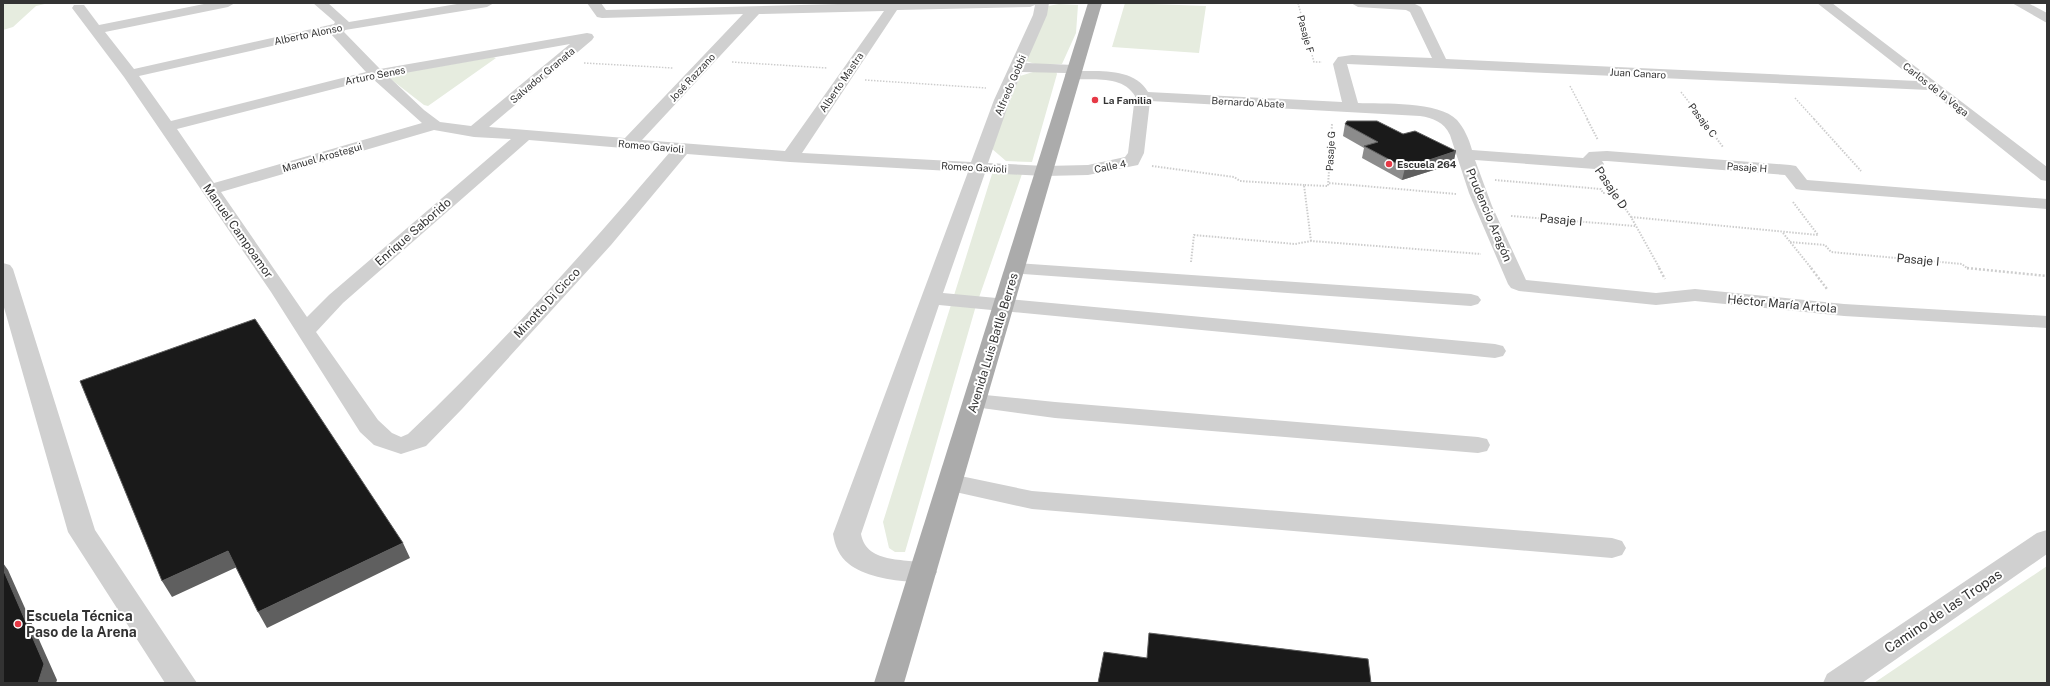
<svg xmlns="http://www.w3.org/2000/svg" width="2050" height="686" viewBox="0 0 2050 686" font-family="'Public Sans',sans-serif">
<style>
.green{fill:#e6ecdf}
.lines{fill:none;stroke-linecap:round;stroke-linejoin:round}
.path-far2{stroke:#cdcdcd;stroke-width:1.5;stroke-dasharray:1.5 1.5;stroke-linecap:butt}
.path-far1{stroke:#cdcdcd;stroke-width:2;stroke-dasharray:1.5 1.5;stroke-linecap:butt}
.path{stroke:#cdcdcd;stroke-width:2.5;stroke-dasharray:2 2;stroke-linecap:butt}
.minor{fill:#d0d0d0;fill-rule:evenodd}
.major{fill:#ababab;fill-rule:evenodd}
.wall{fill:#8c8c8c}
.shaded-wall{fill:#5f5f5f}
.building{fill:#1a1a1a;stroke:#5f5f5f}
.poi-dot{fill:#e63946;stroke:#fff;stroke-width:1.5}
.labels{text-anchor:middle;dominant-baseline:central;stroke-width:4;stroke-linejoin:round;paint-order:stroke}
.far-street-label{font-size:10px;fill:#333;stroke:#fff}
.far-poi-label{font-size:10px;font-weight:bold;fill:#333;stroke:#fff;text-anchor:start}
.street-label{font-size:12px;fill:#333;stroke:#fff}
.near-street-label{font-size:14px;fill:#333;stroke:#fff}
.near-poi-label{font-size:14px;font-weight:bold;fill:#333;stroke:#fff;text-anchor:start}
</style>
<rect width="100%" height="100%" fill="#fff"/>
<!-- green -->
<path class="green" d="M3,3h46l-13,3 -23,21 -10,3z
M1125,3l81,3 -7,47 -87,-6z
M1059,4l19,1 -2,28 -14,31 -24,1 -12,-4 22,-55z
M493,57l3,1 -68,48 -4,-1 -36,-28 2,-2z
M1056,71l1,3 -25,88 -26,-1 -15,-13 29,-72 13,-4z
M992,174h30l-47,135 -70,243h-10l-6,-4 -6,-26z
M2047,566v117h-173z"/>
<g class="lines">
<!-- path-far2 -->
<path class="path-far2" d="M1298,3l16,59h8
M732,62l95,6
M584,63l89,5
M865,80l121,8
M1570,86l18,34
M1681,92l22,28
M1795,98l20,22"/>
<!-- path-far1 -->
<path class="path-far1" d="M1587,119l11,21
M1702,119l21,28
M1814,119l47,52
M1152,166l82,11 6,4 64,4
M1605,179l26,38 29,52
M1495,180l106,9 2,4h11
M1329,183l127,11
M1793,202l25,33
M1511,216l124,10
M1631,217l187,18
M1783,233l29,36
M1311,241l-7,-56 24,1 4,-62
M1790,242l35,3 6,7 131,12 6,5
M1191,262l3,-27 101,9 16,-3 170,13"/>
<!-- path -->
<path class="path" d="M1659,268l6,11
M1811,268l16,21
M1967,268l80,8"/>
<!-- minor -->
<path class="minor" d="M209,3h26l-7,4 -123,25 29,37 200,-45 1,-2 -22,-19h15l21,19 114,-19h31l-7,4 -142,23 -1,2 36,37 207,-36 5,1 2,3 -2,3 -103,87 136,11 118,-124 -141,4 -5,-1 -10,-14h14l5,7 271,-7h172l-2,12 -21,48 48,2 5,1 2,3 -1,2c23,0 55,-2 68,21l194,10 -9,-38 5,-7 14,-2 80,3 -22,-46 -4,-2 -48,-3 -7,-4h62l8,4 25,52 471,22 -100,-78h15l215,164v14l-6,-1 -112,-90 -582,-26 11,39c24,1 81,-2 99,17 7,8 12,19 15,30l111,8 6,-6 18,-1 183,14 6,1 11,14 240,19v10l-245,-19 -6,-1 -11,-14 -178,-14h-5l2,3 -3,4 -6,1 -120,-9 17,46 34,74 130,13 39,-4 149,15 203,12v12l-203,-12 -149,-15 -39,4 -137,-14 -8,-3 -3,-4 -39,-91 -19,-58c-6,-13 -17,-17 -30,-19l-270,-15 -6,52 -6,12 -50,10 -43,1 -60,-3 -42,120 552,51 8,2 3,5 -3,5 -8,2 -556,-53 -78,229c6,32 47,23 72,31l4,7 -4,7c-21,7 -67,-1 -84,-15 -10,-8 -14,-18 -16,-30l135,-362 -178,-10 -103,-8 -76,91 -149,164 -36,37 -25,8 -27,-9 -14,-13 -89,-140 -147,-215 -52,-69 2,-3h10l15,20zM1035,5l-2,10 -39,85 -23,62 -169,-9 95,-143 133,-3zM884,11l-99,140 -143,-11 117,-126zM330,33l36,39 -195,49 -32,-45zM570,44l-99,82 -31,-4 -16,-12 -36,-34zM1022,72l44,1 -1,2 2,3 5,1c21,1 51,-4 63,17l-7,57 -3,4 -37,8 -43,1 -57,-3 22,-63zM373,79l49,44 -208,60 -37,-54zM434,130l40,7 37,2 -182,156 -22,22 -86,-125zM529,140l141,12c-83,97 -169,194 -262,282l-7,3 -9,-4 -14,-13 -62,-88 27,-29z
M2012,3h16l19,10v10z
M3,263l7,2 3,4 82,261 102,153h-32l-97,-151 -65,-228z
M1015,263l456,31 7,2 3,4 -3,4 -7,2 -463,-33 -3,-4 3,-4z
M975,394l80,8 423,35 9,2 3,6 -3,6 -9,2 -423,-35 -88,-12 -4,-5 4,-5z
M951,474l81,17 580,47 10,3 4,7 -4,7 -10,3 -580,-49 -90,-20 -4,-6 4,-6z
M2047,530v24l-185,129h-39l4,-9 210,-141z"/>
<!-- major -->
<path class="major" d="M1088,3h14l-198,680h-30z"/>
</g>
<!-- wall -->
<path class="wall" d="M1345,124l58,10 53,17 -3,13 -51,16 -40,-22 2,-10 -21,-12z"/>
<!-- shaded-wall -->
<path class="shaded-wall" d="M1456,151l-3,13 -51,16 3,-12z
M403,543l7,15 -143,70 -9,-16z
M228,551l9,16 -65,30 -10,-16z
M3,563l5,7 49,110 -1,3h-18l-35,-114z"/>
<!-- building -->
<path class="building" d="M1347,121h30l26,13 12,-3 41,20 -51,17 -41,-22 14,-4 -33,-18z
M255,319l148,224 -145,69 -30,-61 -66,30 -82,-200z
M3,569l41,95 -6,19h-35z
M1149,633l219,26 3,24h-273l6,-31 43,6z"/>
<!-- markers -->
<g class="poi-dot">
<circle cx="1095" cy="100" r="4"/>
<circle cx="1389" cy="164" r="4"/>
<circle cx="18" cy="624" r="4"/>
</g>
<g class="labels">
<!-- far-street labels -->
<g class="far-street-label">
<text transform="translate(308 34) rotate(-12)">Alberto Alonso</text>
<text transform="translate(1306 34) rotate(75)">Pasaje F</text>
<text transform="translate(1638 73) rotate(3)">Juan Canaro</text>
<text transform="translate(375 75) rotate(-11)">Arturo Senes</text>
<text transform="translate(542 75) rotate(-40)">Salvador Granata</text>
<text transform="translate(692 77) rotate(-47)">José Razzano</text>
<text transform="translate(841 82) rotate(-56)">Alberto Mastra</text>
<text transform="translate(1010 85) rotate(-67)">Alfredo Gobbi</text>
<text transform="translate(1936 89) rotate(38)">Carlos de la Vega</text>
<text transform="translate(1248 102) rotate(3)">Bernardo Abate</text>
<text transform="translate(1703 120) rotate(53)">Pasaje C</text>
<text transform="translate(651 146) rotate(5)">Romeo Gavioli</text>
<text transform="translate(1330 151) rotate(-87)">Pasaje G</text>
<text transform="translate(322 157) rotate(-16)">Manuel Arostegui</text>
<text transform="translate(1110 166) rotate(-11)">Calle 4</text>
<text transform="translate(974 167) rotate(3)">Romeo Gavioli</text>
<text transform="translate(1747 167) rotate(4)">Pasaje H</text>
</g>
<!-- far-poi labels -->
<g class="far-poi-label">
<text x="1103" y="100">La Familia</text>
<text x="1397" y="164">Escuela 264</text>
</g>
<!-- street labels -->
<g class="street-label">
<text transform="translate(1611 188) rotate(56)">Pasaje D</text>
<text transform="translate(1489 215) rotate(67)">Prudencio Aragón</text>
<text transform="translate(1561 220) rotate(5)">Pasaje I</text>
<text transform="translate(238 231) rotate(55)">Manuel Campoamor</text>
<text transform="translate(413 232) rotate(-41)">Enrique Saborido</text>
<text transform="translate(1918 260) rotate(5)">Pasaje I</text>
<text transform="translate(547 303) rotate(-47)">Minotto Di Cicco</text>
<text transform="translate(1782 304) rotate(5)">Héctor María Artola</text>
<text transform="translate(993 343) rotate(-73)">Avenida Luis Batlle Berres</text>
</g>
<!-- near-street labels -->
<g class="near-street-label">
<text transform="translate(1943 611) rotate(-34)">Camino de las Tropas</text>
</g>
<!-- near-poi labels -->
<g class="near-poi-label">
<text x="26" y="616">Escuela Técnica<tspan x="26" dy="16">Paso de la Arena</tspan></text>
</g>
</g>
<!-- border -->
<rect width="2050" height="686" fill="none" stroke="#333333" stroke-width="8"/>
</svg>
